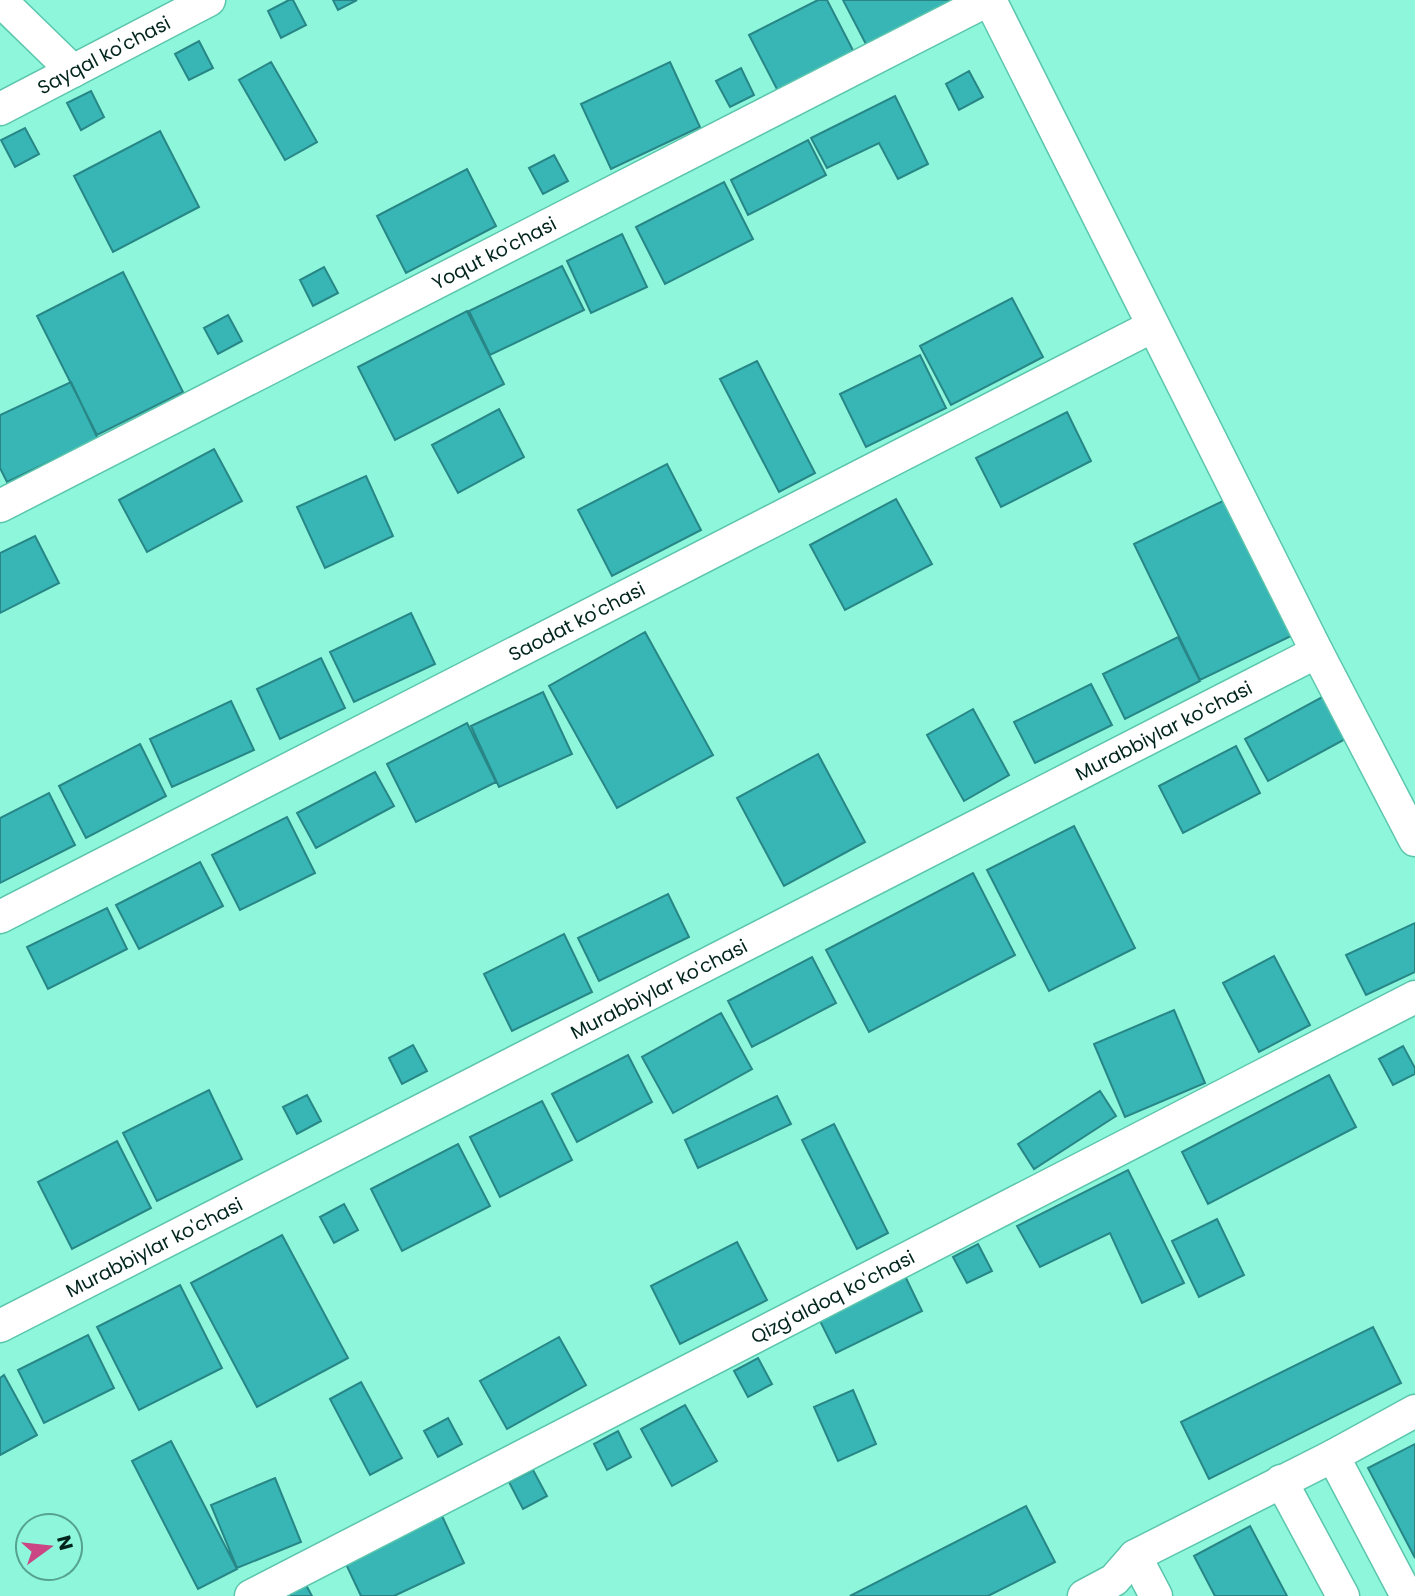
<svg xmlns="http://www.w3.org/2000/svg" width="1415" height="1596" viewBox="0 0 1415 1596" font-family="Poppins,sans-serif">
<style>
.building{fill:#38b5b5;stroke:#288686;stroke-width:2}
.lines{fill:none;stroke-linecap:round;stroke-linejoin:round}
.street-casing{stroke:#5cc6ad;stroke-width:35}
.street{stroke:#fff;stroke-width:32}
.labels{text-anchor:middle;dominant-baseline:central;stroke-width:6;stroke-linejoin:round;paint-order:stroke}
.street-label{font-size:19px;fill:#01241c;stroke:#8df6db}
</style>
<rect width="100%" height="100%" fill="#8df6db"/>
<!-- building -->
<path class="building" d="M289,0h4l13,25 -25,13 -13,-27z
M333,0h24l-19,10z
M818,0h9l30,58 -76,39 -32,-62z
M843,0h119l-93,50z
M199,41l14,27 -24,12 -14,-26z
M271,62l46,80 -32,18 -46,-80z
M670,62l30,65 -89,42 -30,-65z
M741,68l13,27 -24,12 -14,-26z
M969,71l14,26 -24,13 -13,-26z
M91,91l13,26 -23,13 -14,-27z
M895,96l33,68 -30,15 -19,-36 -52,25 -16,-30z
M25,128l14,26 -24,13 -14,-27z
M160,131l39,76 -86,45 -39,-76z
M808,140l18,35 -78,40 -17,-35z
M554,155l14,26 -25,13 -14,-26z
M467,169l29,57 -90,47 -29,-57z
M724,182l29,57 -88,45 -29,-57z
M622,234l25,53 -56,26 -24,-52z
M562,266l22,44 -94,45 -21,-44z
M324,267l14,26 -25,13 -13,-26z
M123,272l60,120 -86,43 -60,-119z
M1012,298l31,59 -92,48 -31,-59z
M467,311l37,73 -109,56 -37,-73z
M228,315l14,26 -24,13 -14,-26z
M920,355l26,53 -80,39 -26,-53z
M757,361l58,112 -36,19 -59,-113z
M71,382l27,57 -91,43 -7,-14v-53z
M499,409l25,48 -66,36 -26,-48z
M1067,412l24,49 -90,46 -25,-49z
M214,449l28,52 -95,51 -28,-52z
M667,464l34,66 -89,46 -34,-66z
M366,476l27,60 -68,32 -28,-61z
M896,499l36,65 -87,46 -35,-65z
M1227,499l66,136 -93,45 -66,-136z
M35,536l24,47 -59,30v-60z
M411,613l24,51 -81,38 -24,-50z
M645,632l68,123 -96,53 -68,-122z
M1178,637l22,44 -75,38 -22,-45z
M321,658l24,50 -65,31 -23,-50z
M1091,684l21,41 -77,38 -21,-41z
M543,692l29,62 -73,33 -28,-61z
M1324,696l23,42 -79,43 -23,-42z
M231,701l23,49 -82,37 -22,-48z
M973,709l36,66 -45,26 -37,-66z
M467,723l29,59 -80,40 -29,-58z
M140,744l26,52 -80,42 -27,-52z
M1236,746l24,47 -77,40 -24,-47z
M818,754l47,88 -81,44 -47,-88z
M375,772l19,34 -78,42 -19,-35z
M49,793l26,52 -75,38v-65z
M287,817l28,56 -75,37 -28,-55z
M1074,826l61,122 -86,43 -62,-121z
M200,862l23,44 -84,43 -23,-44z
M973,873l42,82 -146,77 -43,-82z
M668,894l21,43 -90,44 -21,-43z
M107,908l20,41 -79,40 -21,-42z
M1415,923v49l-49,23 -20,-40z
M564,934l28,58 -80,39 -28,-57z
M1274,956l36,69 -51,27 -36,-69z
M812,957l24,46 -84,44 -24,-46z
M1174,1010l31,73 -80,34 -31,-73z
M721,1013l31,56 -79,44 -31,-56z
M413,1045l14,26 -25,13 -13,-26z
M1403,1046l12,22v6l-22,11 -14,-26z
M628,1055l24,47 -75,40 -25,-48z
M1329,1075l27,52 -148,77 -26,-52z
M209,1090l33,69 -85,42 -34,-68z
M1100,1091l16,25 -82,53 -16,-25z
M307,1095l14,26 -24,13 -14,-27z
M777,1096l14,28 -93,44 -13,-28z
M542,1101l30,59 -72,37 -30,-60z
M834,1124l54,109 -31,16 -55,-109z
M117,1141l34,67 -79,41 -34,-67z
M458,1144l32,62 -88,45 -31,-62z
M1128,1170l56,113 -42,20 -32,-70 -70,34 -23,-41z
M344,1204l14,26 -24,13 -14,-26z
M1217,1219l27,56 -45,22 -27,-56z
M282,1235l66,123 -91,49 -66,-124z
M737,1242l30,58 -87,44 -29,-58z
M978,1244l14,27 -25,12 -14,-26z
M904,1274l18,37 -86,42 -18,-36z
M180,1285l42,83 -83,42 -42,-83z
M1373,1327l28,56 -192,96 -28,-57z
M88,1335l26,53 -70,35 -26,-53z
M559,1337l27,48 -79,44 -27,-48z
M758,1358l14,26 -24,13 -14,-26z
M4,1375l33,60 -37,20v-77z
M361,1382l41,76 -32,17 -40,-76z
M853,1390l23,54 -38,17 -24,-54z
M685,1405l32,56 -45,25 -31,-57z
M448,1418l14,26 -24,13 -14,-26z
M618,1431l13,26 -24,13 -13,-26z
M171,1441l66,128 -39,20 -66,-128z
M1415,1444v114l-47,-90z
M533,1470l14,26 -24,13 -14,-27z
M275,1478l26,64 -64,26 -26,-63z
M1026,1506l29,56 -67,34h-138z
M442,1516l22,47 -70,33h-33l-16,-34z
M1250,1526l37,70h-72l-21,-40z
M306,1585l6,11h-28z"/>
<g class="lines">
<!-- street casing -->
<g class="street-casing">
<g id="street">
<path d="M0,0l73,71"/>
<path d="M990,0l327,652 98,188"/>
<path id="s1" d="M0,109l209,-109"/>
<path id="s2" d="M0,506l988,-506"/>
<path id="s3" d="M0,917l1153,-591"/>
<path id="s4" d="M0,1326l1317,-674"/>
<path d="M1333,1456l74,140"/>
<path d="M1281,1481l62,115"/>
<path d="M1135,1556l21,40"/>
<path id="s5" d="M251,1596l1164,-599"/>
<path d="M1084,1596l30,-16 21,-24 198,-100 82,-45"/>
</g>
</g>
<!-- street -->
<use href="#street" class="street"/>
</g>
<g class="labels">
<!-- street labels -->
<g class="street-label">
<text stroke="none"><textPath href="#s1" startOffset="117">Sayqal ko'chasi</textPath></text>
<text stroke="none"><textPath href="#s2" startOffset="555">Yoqut ko'chasi</textPath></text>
<text stroke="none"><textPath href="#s3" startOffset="648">Saodat ko'chasi</textPath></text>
<text stroke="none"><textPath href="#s4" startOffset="1307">Murabbiylar ko'chasi</textPath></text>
<text stroke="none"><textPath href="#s4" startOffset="740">Murabbiylar ko'chasi</textPath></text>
<text stroke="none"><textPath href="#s4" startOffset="173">Murabbiylar ko'chasi</textPath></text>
<text stroke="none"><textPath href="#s5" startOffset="654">Qizg'aldoq ko'chasi</textPath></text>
</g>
</g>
<!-- north arrow -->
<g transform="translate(49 1547) rotate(75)"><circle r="33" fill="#8df6db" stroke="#55a28f" stroke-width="2"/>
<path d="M0-5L12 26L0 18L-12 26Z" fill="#cb4483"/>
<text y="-10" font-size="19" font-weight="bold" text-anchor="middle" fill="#01241c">N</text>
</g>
</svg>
